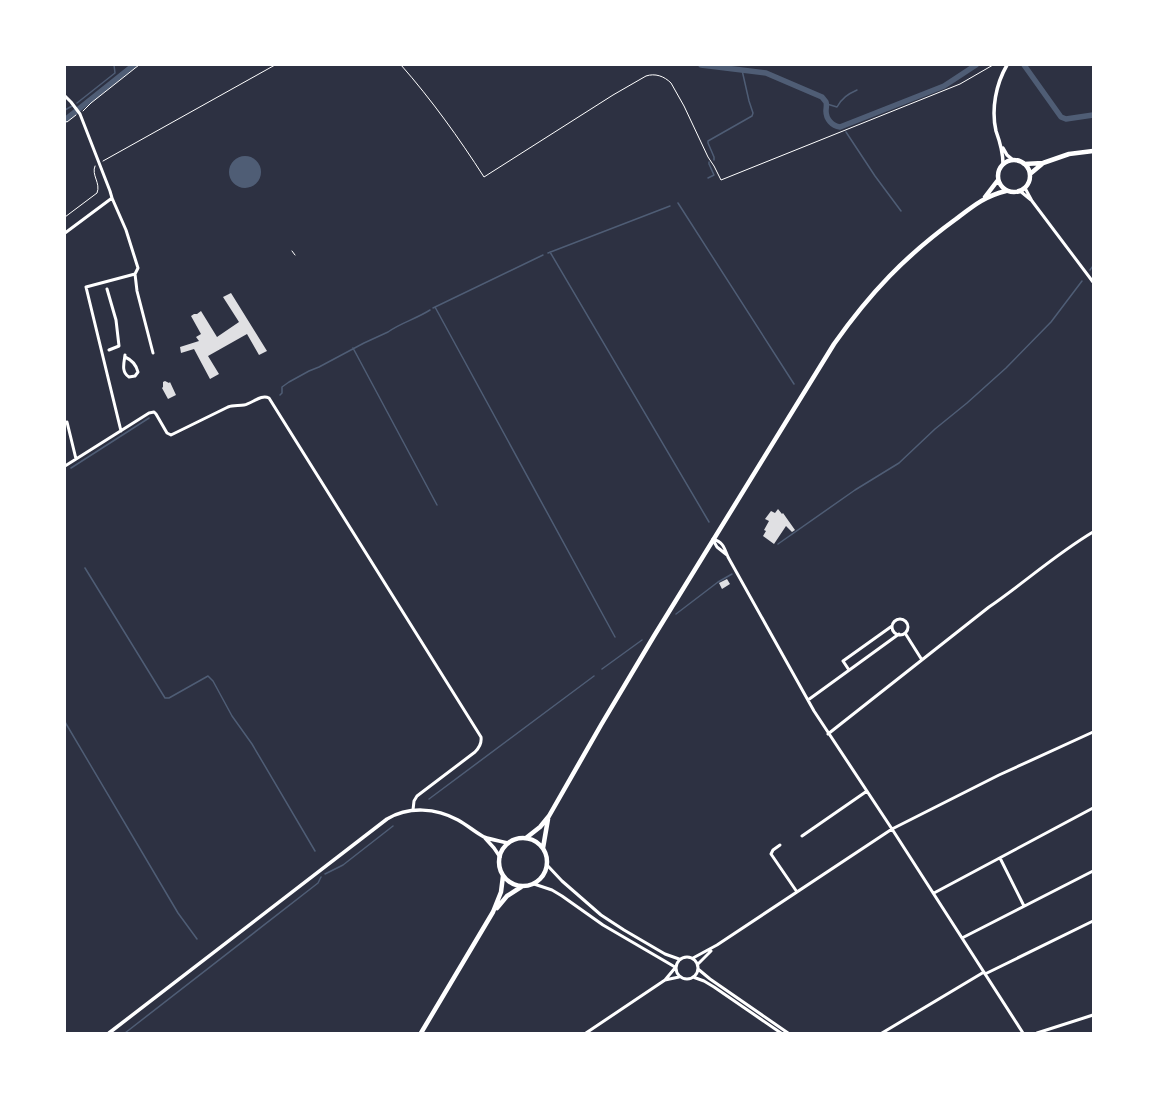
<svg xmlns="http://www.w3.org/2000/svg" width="1158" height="1098" viewBox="0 0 1158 1098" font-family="'Times New Roman',serif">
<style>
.water{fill:#4f5d75}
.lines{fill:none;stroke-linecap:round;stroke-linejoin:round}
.stream{stroke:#4f5d75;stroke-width:1.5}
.canal{stroke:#4f5d75;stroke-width:5.5}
.building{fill:#e0e0e3}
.path{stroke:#fff;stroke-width:1}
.minor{stroke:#fff;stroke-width:3}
.tertiary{stroke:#fff;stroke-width:3.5}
.primary{stroke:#fff;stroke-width:4.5}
</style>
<rect width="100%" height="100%" fill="#2d3142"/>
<!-- water -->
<path class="water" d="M229 172a16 16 0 1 1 32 0a16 16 0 1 1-32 0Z"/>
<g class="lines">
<!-- stream -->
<path class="stream" d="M77,103l38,-30 -1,-8
M827,104l10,3c5,-9 11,-13 20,-17
M65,110l7,-4
M843,126l1,1
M846,132l29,44 26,35
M714,160v-3l-6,-14v-2l44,-25 1,-3 -4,-12 -7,-31
M708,178l6,-3 -5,-11v-2
M678,203l116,181
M550,252l159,270
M548,253l122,-47
M1090,270l3,-4
M435,307l180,330
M433,308l110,-53
M353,348l84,157
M280,395l2,-2v-6l7,-5 20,-11 10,-4 45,-24 24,-11c12,-9 28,-13 42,-22
M71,468l78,-50
M778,544l77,-54 44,-27 36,-34 32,-26 39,-35 45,-46 31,-41
M85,568l80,130h4l39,-22 5,5 19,35 20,28 63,107
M676,614l42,-32 14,-8
M602,669l40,-29
M65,722l113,191 19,26
M429,799l165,-123
M325,874l18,-9 50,-39
M125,1033l193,-150 3,-6"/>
<!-- canal -->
<path class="canal" d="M701,65l65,8 56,24 4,5c1,3 0,6 0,9 0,8 6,15 14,16l104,-41 32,-21
M1024,65l37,52 5,2 27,-4
M65,120l69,-55"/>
</g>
<!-- building -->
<path class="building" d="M231,293l36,58 -8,4 -12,-21 -39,22 11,18 -9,5 -16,-30 -13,4 -1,-6 19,-6 -3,-4 5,-3 -10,-18 3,-2h3l4,-3 16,26 22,-15 -16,-25z
M165,381l4,2 1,-1 6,13 -8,4 -6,-11 1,-1v-5z
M778,509l4,5 1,-1 12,17 -3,2 -6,-6 -12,18 -11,-8 3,-5 -2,-1 5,-9 -4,-2 6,-8 4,2z
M727,579l3,5 -8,5 -3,-6z"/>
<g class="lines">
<!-- path -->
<path class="path" d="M401,65c30,34 58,73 83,112l129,-82 33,-19c9,-3 18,0 25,7l13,23 24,51 6,9 7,14 239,-96 33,-19
M83,111l8,-8 48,-38
M65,121l2,1 9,-7
M103,161l172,-96
M65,217l32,-24c4,-10 -6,-18 -2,-27
M292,251l3,4"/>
<!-- minor -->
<path class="minor" d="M65,96l6,6 9,12 30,77 2,7 14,32 12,38 -3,6 -49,13 35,144
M1025,188l7,13 61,81
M1020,191l11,9
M65,233l47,-35
M135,274l2,17 16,62
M107,289l9,31 3,26 -10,4
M125,357c7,3 11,7 13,15l-3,4 -6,1c-8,-5 -5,-14 -4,-22
M67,422l9,37
M65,466l84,-53 5,-1 2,2 11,19 4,2 57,-28c5,-2 11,-1 16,-2 9,-2 17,-11 25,-7l212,339c1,7 -2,11 -6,15l-58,44 -3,5 -1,9
M713,539c10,3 11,8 15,18l86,154 78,118 131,204
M713,540l4,7 10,8
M892 627a8 8 0 1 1 16 0a8 8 0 1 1-16 0Z
M905,633l17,27
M849,670l-6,-9 49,-35
M808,700l91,-66
M828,734l161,-127c35,-24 67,-53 104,-75
M802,836l65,-45
M780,845l-7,5 -2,4 26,38
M1000,858l24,48
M547,865l15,16 39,34 23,15 41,24 14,5
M534,884l18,6 10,6 41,29 72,42
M934,893l159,-85
M962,938l131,-67
M676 968a11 11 0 1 1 22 0a11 11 0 1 1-22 0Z
M693,958l24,-13 175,-116 107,-54 94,-43
M698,964l13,-13
M698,969l12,10 78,54
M985,974l108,-53
M693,977l11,4 10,6 67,46
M665,980l10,-12
M586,1033l79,-53 14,-3
M882,1033l102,-61
M1037,1033l56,-18"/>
<!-- tertiary -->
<path class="tertiary" d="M1003,148l4,7 6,5
M1003,164c0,-12 -3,-22 -7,-33 -5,-22 0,-47 11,-66
M485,838l9,10 6,9
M109,1033l278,-214c22,-13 49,-11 71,1 9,5 17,12 26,17 8,3 17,4 24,6"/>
<!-- primary -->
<path class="primary" d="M998 176a16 16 0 1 1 32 0a16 16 0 1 1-32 0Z
M1024,164l19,-1 26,-9 24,-3
M1030,174l12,-10
M985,197l13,-17
M499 862a24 24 0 1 1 48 0a24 24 0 1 1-48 0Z
M526,838l14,-11 9,-11 52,-91 53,-89 180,-292c36,-51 71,-88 122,-125 17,-13 29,-23 50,-28
M543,848l5,-29
M497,908l10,-12 14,-9
M421,1033l72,-121 8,-20 2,-16"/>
</g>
<!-- border -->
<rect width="1158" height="1098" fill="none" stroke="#ffffff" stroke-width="132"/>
</svg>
